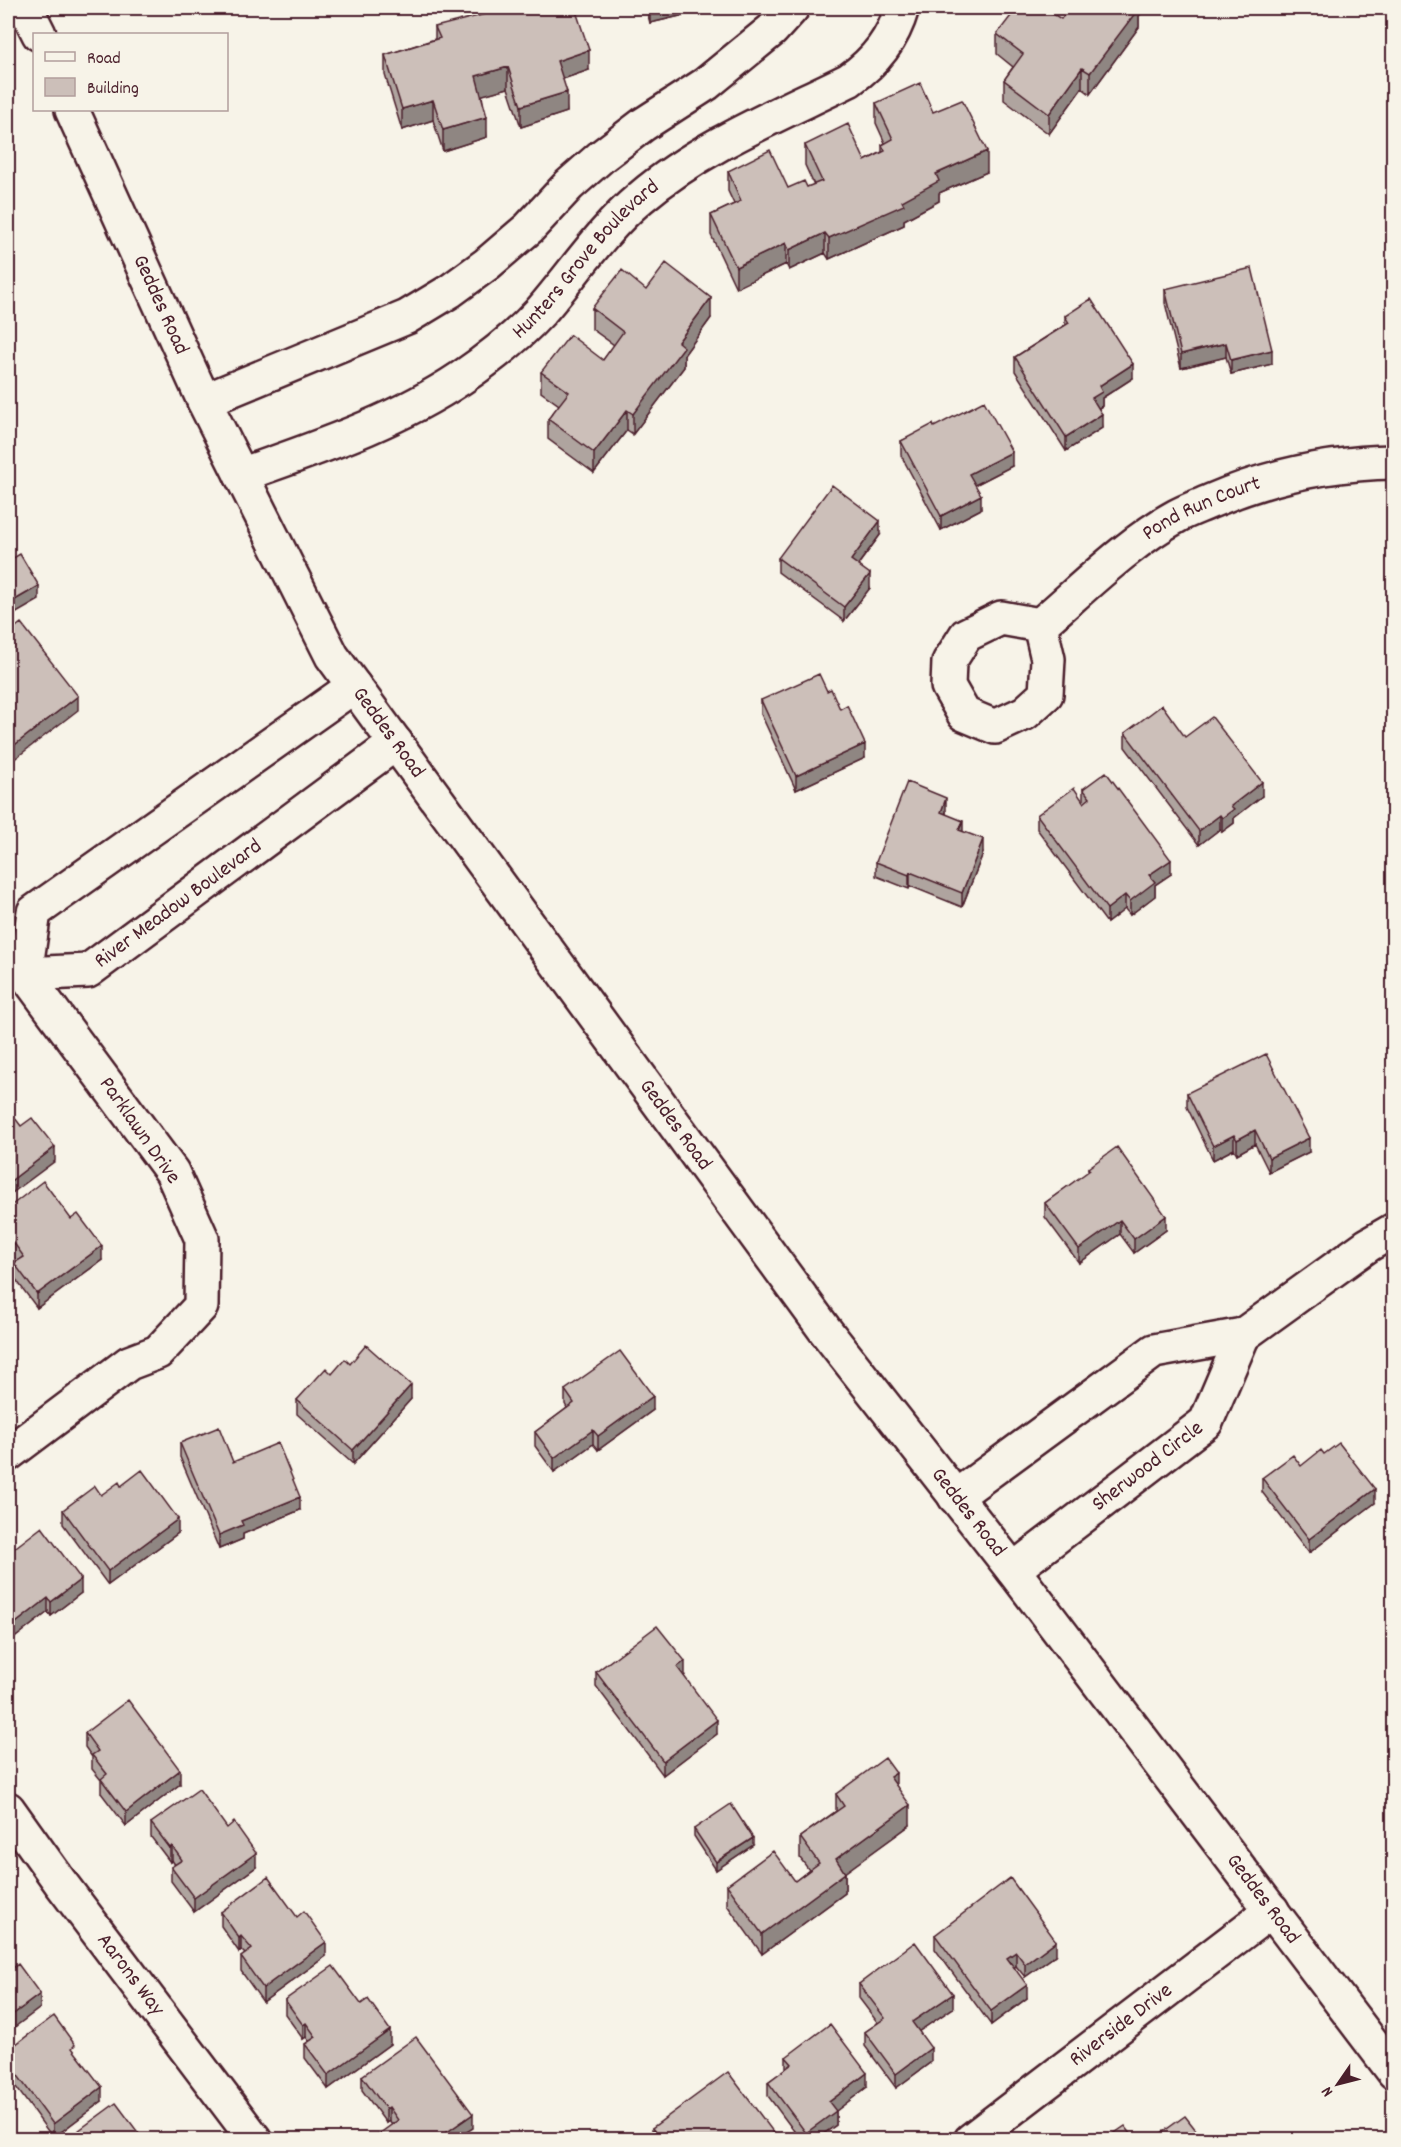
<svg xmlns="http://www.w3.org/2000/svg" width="1401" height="2147" viewBox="0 0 1401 2147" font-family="Dekko,sans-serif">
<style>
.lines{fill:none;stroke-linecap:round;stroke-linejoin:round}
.minor-casing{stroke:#4a1f2b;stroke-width:38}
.major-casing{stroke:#4a1f2b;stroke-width:38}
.minor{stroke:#f7f3e8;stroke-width:33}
.major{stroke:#f7f3e8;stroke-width:33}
.wall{fill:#afa49f;stroke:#4a1f2b;stroke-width:1.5}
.shaded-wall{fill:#8f8682;stroke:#4a1f2b;stroke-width:1.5}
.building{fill:#ccbfb9;stroke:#4a1f2b;stroke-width:1.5}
.labels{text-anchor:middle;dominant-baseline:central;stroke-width:5;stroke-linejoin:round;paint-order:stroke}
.street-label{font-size:22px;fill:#4a1f2b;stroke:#f7f3e8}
</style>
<rect width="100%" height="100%" fill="#f7f3e8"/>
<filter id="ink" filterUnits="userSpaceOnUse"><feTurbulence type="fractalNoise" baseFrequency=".0167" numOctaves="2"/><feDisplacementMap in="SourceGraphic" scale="12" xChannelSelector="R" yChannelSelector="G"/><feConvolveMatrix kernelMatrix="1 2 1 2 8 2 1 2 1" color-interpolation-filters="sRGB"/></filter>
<g filter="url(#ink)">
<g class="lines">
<!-- minor casing -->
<g class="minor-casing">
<g id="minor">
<path d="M204,401l203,-84 43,-26 37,-27 42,-36 40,-43 33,-29 42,-32 62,-40 66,-54 20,-22"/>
<path id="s1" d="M241,475c75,-27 153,-52 220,-97 28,-19 57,-42 80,-67 33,-38 60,-80 99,-113 61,-52 138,-83 209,-118 27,-19 44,-41 53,-72"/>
<path d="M1001,618l39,7 8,34 -2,35 -21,19 -30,14 -31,-13 -16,-28 1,-24 17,-27z"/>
<path id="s2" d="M1040,625c42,-36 89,-83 137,-109 11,-6 23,-10 34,-15 58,-25 119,-38 183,-39"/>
<path id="s3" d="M354,686l-320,226 -9,62 63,-3 308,-228"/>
<path d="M8,1454l121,-91 29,-11 43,-46 1,-67 -30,-67 -158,-213"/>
<path d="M955,1497l199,-146 89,-16 125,-90 26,-15"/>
<path id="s4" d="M1013,1570l193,-148 37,-87"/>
<path id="s5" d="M8,1809l52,73 195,258"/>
<path id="s6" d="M971,2140l301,-230"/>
</g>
</g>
<!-- major casing -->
<g class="major-casing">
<g id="major">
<path d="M26,8l13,26"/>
<path id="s7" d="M72,110l132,291 128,255 493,674 188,240 381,502"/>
</g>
</g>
<!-- minor -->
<use href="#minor" class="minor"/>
<!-- major -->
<use href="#major" class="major"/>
</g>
<!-- wall -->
<path class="wall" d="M646,8h60v2l-56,13z
M519,13l70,57 -26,9 4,33 -46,15 -13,-39 -26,7 5,42 -44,14 -10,-31 -31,10 -17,-55v-20l50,-16v-12z
M1139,16v11l-49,67 -8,-6 -33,46 -45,-34v-20l9,-13 -16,-13v-20l64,-15z
M876,103l57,9 54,60 -48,21v8l-35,19v5l-75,34 -4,-6 -36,17 -3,-6 -50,24 -25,-53v-20l23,-11 -6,-13v-20l60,17 19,-1 7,-2 -9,-20v-20l60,16 17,-9v-7l3,-2 -9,-20z
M1165,289l107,75 -41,10 -5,-17 -45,11 -16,-65z
M646,290l65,28 -27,37v12l-51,67 -6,-4 -33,43 -46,-34v-20l11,-14 -18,-13v-20l62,-12 11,-15 -22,-16v-21z
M1065,316l68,62 -31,20v8l-3,2 3,20 -36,23 -51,-80v-14l50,-32z
M934,427l78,39 -37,19 6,24 -40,21 -40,-75v-14z
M880,535l-22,30 12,23 -26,33 -66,-49v-14z
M827,691l13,18 25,49 -69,32 -35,-76v-14z
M1125,733l60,4 77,59 -28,22v5l-12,9 -2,-3 -21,16 -74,-98z
M1083,789l88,85 -16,11v11l-25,19 -5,-6 -18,14 -70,-94v-14l46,-13z
M946,812v2l37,39 -21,54 -52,-21 -1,3 -33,-13v-14z
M1187,1093l122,59 -40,20 -14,-28 -18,10 -3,-5 -21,11 -26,-53z
M1088,1168l78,62 -32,23 -14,-19 -41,29 -34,-46v-14l43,-31z
M8,1208l94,52 -65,48 -23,-31v-14l3,-1 -9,-13z
M350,1364l61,35 -58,65 -56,-50v-14z
M565,1390l88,20 -55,40 -5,-6 -39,28 -19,-26v-14l32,-24 -2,-4z
M180,1443l53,19 67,48 -57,24v5l-24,10 -39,-92z
M1301,1466l74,37 -66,50 -47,-61v-14z
M121,1486l57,47 -70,52 -45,-61v-14l38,-15z
M8,1553l73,40 -30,23 -3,-4 -40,31z
M596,1672l89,3 -1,1 33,58 -54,41 -67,-89z
M85,1733l95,51 -54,42 -25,-33v-13l-9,-11v-12l-7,-10z
M896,1785l14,40 -65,47v21l-83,61 -35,-49v-20l68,-4 14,-11 -9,-12v-21l36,-26v-17z
M151,1823l105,44 -62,45 -23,-31v-14l4,-2 -3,-5 -2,2 -19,-25z
M694,1829l59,16 -37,25 -22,-34z
M221,1912l105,44 -63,46 -22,-31v-14l4,-3 -4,-4 -2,2 -18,-26z
M935,1935l121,20 -31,22 -9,-11 -2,1 13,31 -36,27 -56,-76z
M859,1984l94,24 -34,23 12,31 -35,26 -31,-42v-14l13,-9 -19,-25z
M285,2000l105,44 -62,45 -23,-31v-14l4,-3 -3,-4 -3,2 -18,-25z
M8,2050l94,51 -49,37 -45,-62z
M786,2057l81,30 -31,24v14l-20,14h-16l-32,-43v-14l18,-13z
M362,2076l111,52 -81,-3 -3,-4 -3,2 -24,-33z
M652,2128l122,11h-122z"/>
<!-- shaded-wall -->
<path class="shaded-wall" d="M650,8h56v2l-56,13z
M1134,8h12l-7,8v11l-49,67v-21z
M589,50v20l-32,11v-20z
M508,67v21l-32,9v-21z
M1082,68v20l-33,46v-20z
M567,92v20l-46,15v-21z
M433,100v20l-31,10v-21z
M487,117v20l-44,14v-21z
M987,151v21l-48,21v8l-35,19v5l-75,34v-21l73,-37 34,-27z
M825,233v20l-36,17v-20z
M786,243v21l-50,24v-21z
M711,298v20l-27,37v12l-51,67v-20l45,-72z
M1226,343v14l-45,11v-14z
M1272,350v14l-41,10v-14z
M1133,364v14l-31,20v8l-10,6v-14l7,-12z
M627,410v20l-33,43v-20z
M1102,414v14l-36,23v-14z
M1012,452v14l-43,22v-14z
M981,495v14l-40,21v-14z
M880,521v14l-29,39v-14z
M870,574v14l-26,33v-14z
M39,586v14l-31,18v-14z
M78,696v14l-70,54v-14z
M865,744v14l-69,32v-14z
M1262,782v14l-28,22v5l-12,9v-14l9,-12z
M946,798v14l-5,14v-14z
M1220,815v14l-21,16v-14z
M963,821v14l-4,-5z
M983,839v14l-21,54v-14z
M1171,860v14l-16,11v11l-25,19v-14l19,-26z
M910,872v14l-1,3v-14z
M1125,895v14l-18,14v-14z
M1255,1130v14l-18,10v-14z
M1234,1135v14l-21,11v-14z
M1309,1138v14l-40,20v-14z
M55,1147v14l-47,35v-13z
M1166,1216v14l-32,23v-14z
M1120,1220v14l-41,29v-14z
M102,1246v14l-65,48v-14z
M411,1385v14l-58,65v-14z
M653,1396v14l-55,40v-14z
M593,1430v14l-39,28v-14z
M1375,1489v14l-66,50v-14z
M300,1497v13l-57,24v5l-24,10v-14l22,-14z
M178,1519v14l-70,52v-14z
M81,1579v14l-30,23v-14z
M48,1598v14l-40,31v-14z
M685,1661v14l-8,6v-14z
M717,1720v14l-54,41v-14z
M180,1770v14l-54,42v-14z
M896,1773v20l-6,-16z
M910,1805v20l-74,54v-20z
M753,1838v7l-37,25v-8z
M172,1846v14l-2,2v-14z
M256,1853v14l-62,45v-14z
M845,1873v20l-83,61v-20z
M241,1936v14l-2,2v-14z
M1056,1941v14l-31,22v-13z
M326,1942v14l-63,46v-14z
M1016,1952v14l-9,6v-14z
M1027,1985v13l-36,27v-14z
M40,1994v14l-32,24v-14z
M953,1994v14l-41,28v-14z
M306,2023v14l-3,2v-14z
M390,2030v14l-62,45v-14z
M931,2048v14l-35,26v-14z
M867,2073v14l-31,24v14l-20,14h-10v-6l23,-31z
M102,2087v14l-49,37v-14z
M389,2107v14l-3,2v-14z
M473,2114v14l-17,11h-19z
M774,2133v6h-8z"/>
<!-- building -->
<path class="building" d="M509,8h8l2,5 17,-5h39l14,42 -32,11 10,31 -46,14 -13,-39 -32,9 11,41 -44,13 -10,-30 -31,9 -17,-54 55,-17 -5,-11z
M1017,8h27l17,11 8,-11h70l-49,65 -8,-5 -33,46 -45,-34 19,-26 -26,-20z
M920,83l13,29 29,-12 25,51 -51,23 3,7 -37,20 2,4 -75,33 -4,-5 -36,17 -3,-7 -50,24 -25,-52 30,-14 -13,-30 42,-21 18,38 16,-7 3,6 15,-6 -17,-36 43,-21 17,37 20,-10 -3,-6 11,-6 -17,-36z
M666,263l45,35 -33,44 6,5 -51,67 -6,-4 -33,43 -46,-34 21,-27 -28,-20 29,-37 33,25 20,-28 -31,-24 30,-38 24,20z
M1252,268l20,82 -41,10 -5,-17 -45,11 -16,-65z
M1091,299l42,65 -34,22 3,6 -10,6 10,16 -36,23 -51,-80 54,-34 -4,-7z
M984,401l28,51 -43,22 12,21 -40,21 -40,-75 32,-17 1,3z
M832,485l48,36 -29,39 19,14 -26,33 -66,-49z
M20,554l19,32 -31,18v-48l2,4z
M21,623l57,73 -70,54v-117z
M819,674l8,17 4,-2 9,20 7,-4 18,39 -69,32 -35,-76z
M1162,705l23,32 27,-20 50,65 -31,24 3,3 -12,9 -2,-3 -21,16 -74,-98z
M1106,772l65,88 -22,15 6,7 -25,19 -5,-6 -18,14 -70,-94 37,-27 10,15 6,-5 -7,-9z
M907,782l39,16 -5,14 22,9 -4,9 24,9 -21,54 -52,-21 -1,3 -33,-13z
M1266,1054l43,84 -40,20 -14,-28 -18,10 -3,-5 -21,11 -26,-53z
M8,1109l13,17 11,-8 23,29 -47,36z
M1117,1147l49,69 -32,23 -14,-19 -41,29 -34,-46 45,-33 -2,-2z
M43,1181l28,38 7,-5 24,32 -65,48 -23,-31 10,-6 -16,-22v-27z
M366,1345l45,40 -58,65 -56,-50 29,-32 6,6 13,-15 5,5z
M620,1351l33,45 -55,40 -5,-6 -39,28 -19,-26 39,-29 -9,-13z
M219,1427l14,35 45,-19 22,54 -59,24 2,4 -24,10 -39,-92z
M1339,1443l36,46 -66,50 -47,-61 31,-23 8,11 20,-16 3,4z
M142,1470l36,49 -70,52 -45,-61 32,-24 6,9 18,-13 2,4z
M42,1527l39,52 -30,23 -3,-4 -40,31v-76z
M657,1626l28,35 -8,6 40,53 -54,41 -67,-89z
M128,1700l52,70 -54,42 -25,-33 6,-5 -15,-19 6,-4 -13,-18z
M885,1758l11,15 -6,4 20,28 -74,54 9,14 -83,61 -35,-49 46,-34 22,30 24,-18 -19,-26 44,-31 -8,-12z
M199,1789l28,39 7,-6 22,31 -62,45 -23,-31 11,-7 -10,-14 -2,2 -19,-25z
M731,1804l22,34 -37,24 -22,-33z
M268,1877l29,40 7,-6 22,31 -63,46 -22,-31 11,-8 -11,-13 -2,2 -18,-26z
M1010,1878l46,63 -31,23 -9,-12 -9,6 20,27 -36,26 -56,-76z
M915,1942l38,52 -41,28 19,26 -35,26 -31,-42 20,-14 -26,-34z
M18,1964l22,30 -32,24v-46z
M333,1966l28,38 7,-5 22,31 -62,45 -23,-31 11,-7 -10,-14 -3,2 -18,-25z
M54,2016l21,29 -3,3 30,39 -49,37 -45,-62v-12z
M830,2024l37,49 -38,29 7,9 -30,22 -38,-51 24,-18 -6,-7z
M416,2037l57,77 -36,25h-65l26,-19 -9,-13 -3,2 -24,-33z
M728,2072l46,61 -8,6h-105l-9,-11z
M116,2103l24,32 -5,4h-68z
M1185,2116l18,23h-50z
M1125,2126l10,13h-29z"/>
</g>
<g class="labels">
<!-- street labels -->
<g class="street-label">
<text stroke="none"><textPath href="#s1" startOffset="414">Hunters Grove Boulevard</textPath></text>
<text stroke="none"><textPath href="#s7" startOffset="214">Geddes Road</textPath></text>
<text stroke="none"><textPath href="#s2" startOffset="201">Pond Run Court</textPath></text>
<text stroke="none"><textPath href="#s7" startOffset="700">Geddes Road</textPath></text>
<text stroke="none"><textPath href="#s3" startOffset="630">River Meadow Boulevard</textPath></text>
<text stroke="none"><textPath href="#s7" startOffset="1186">Geddes Road</textPath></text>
<text transform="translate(139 1131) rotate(55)">Parklawn Drive</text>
<text stroke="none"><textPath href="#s4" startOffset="170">Sherwood Circle</textPath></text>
<text stroke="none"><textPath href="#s7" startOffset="1672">Geddes Road</textPath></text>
<text stroke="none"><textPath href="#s7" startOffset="2158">Geddes Road</textPath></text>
<text stroke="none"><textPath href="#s5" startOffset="206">Aarons Way</textPath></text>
<text stroke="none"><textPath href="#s6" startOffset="189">Riverside Drive</textPath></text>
</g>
</g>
<!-- margin -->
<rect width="1401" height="2147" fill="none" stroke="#f7f3e8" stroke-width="30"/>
<rect x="15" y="15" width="1371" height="2117" fill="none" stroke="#4a1f2b" stroke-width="2" filter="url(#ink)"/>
<!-- legend -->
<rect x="33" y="33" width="195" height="78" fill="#f7f3e8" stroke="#b29e9c" stroke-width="1.5"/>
<rect x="45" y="52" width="30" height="9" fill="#f7f3e8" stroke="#b29e9c" stroke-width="1.5"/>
<text x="87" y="63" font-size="18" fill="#4a1f2b">Road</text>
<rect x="45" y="78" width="30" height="18" fill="#ccbfb9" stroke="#b29e9c" stroke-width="1.5"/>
<text x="87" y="93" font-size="18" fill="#4a1f2b">Building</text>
<!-- north arrow -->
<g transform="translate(1338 2084) rotate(235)" stroke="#f7f3e8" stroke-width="4.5" paint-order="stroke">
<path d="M0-4.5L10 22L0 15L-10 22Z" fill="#4a1f2b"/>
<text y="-9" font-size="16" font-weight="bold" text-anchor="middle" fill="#4a1f2b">N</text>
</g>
</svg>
